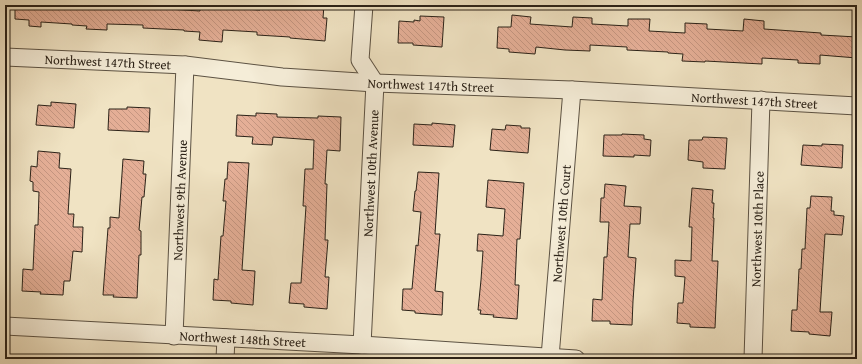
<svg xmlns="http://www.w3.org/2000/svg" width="862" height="364" viewBox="0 0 862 364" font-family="'Gentium Book Plus',serif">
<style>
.building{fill:url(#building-back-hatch);stroke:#2b2218}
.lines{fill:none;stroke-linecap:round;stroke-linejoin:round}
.minor-casing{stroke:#5c5243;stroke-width:19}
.minor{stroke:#f5edd8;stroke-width:17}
.labels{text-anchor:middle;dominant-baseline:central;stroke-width:3;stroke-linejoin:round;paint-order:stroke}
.street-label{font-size:13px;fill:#2b2218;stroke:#f5edd8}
</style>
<defs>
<pattern id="building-back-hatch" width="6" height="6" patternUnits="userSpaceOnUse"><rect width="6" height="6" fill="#e5af97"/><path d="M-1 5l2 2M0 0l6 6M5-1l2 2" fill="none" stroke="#c59681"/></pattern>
</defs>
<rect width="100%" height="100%" fill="#f0e3c3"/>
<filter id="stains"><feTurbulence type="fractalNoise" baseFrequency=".005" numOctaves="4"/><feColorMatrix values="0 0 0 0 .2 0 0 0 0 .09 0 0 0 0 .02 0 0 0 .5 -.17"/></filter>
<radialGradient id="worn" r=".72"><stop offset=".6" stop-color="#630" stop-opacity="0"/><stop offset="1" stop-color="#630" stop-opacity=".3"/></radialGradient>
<!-- building -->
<path class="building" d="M15,5h152v4l33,2v-6h24v3l36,2 1,-5h63l-1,13h4l-2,23 -35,-3v-1l-33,-2v-3l-34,-2 -1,12 -23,-2 1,-8 -16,-1v-1l-41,-2v-3l-36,-1v6l-21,-1 1,-3 -15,-1v-1l-31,-2v5l-12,-1v-6l-14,-1z
M512,15l19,2 -1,7 42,3 1,-10 19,1v6l36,2v-7h22l-1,12 36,2v-10l22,1v5l36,2 1,-12 20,2v8l57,4v2l36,2v21l-37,-3v9l-22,-1v-3l-36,-2v6l-57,-3v1l-23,-1 1,-7 -15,-1v-1l-41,-2v-3l-37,-2v6l-25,-1 -29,-3 -1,7 -26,-2v-3l-12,-1 1,-21h13z
M420,16l24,1 -2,30 -29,-2v-2h-15l1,-22 15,1v-2l6,1z
M51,102l25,2 -2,24 -38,-3 2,-20 13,1z
M127,107l23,1 -1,24 -41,-2 1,-21h18z
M256,113l21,1v3l41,1v-2l23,1 -1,34 -13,-1 -2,34h2l-2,56h3l-3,37h4l-2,32 -23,-2v-3l-15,-1 2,-20h10l5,-77h-3l2,-37h8l1,-29 -41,-3 -1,8 -20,-1 1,-7 -17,-1 1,-21 19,1z
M432,123l23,2 -2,22 -40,-2 1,-21 18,1z
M506,125l15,1v2h9l-2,25 -38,-3 2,-21 13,1z
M622,134l22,1v4l7,1 -1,16 -16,-1v2l-31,-1 1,-21h18z
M703,137l24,1 -2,31 -22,-1v-6l-15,-2 1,-20h13z
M822,144l21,1 -1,23 -41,-3 2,-20 19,1z
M38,151l22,2 -1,15 12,1 -3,45h6l-1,13h10l-1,25 -9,-1 -3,30h-6l-1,14 -23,-1 1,-2 -19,-1 1,-22 10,1 2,-45h3l1,-33 -6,-1v-9l-3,-1 1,-15 6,1z
M123,159l21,2 -1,13h3l-2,23h-2l-3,33 2,1v24h-2l-2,43 -24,-1 1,-2h-11l5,-67h2v-11l9,1z
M228,162l21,1 -7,107 13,1 -2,34 -22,-2v-2l-18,-1 1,-21 4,1 3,-44h2l3,-35h-3l2,-22h2z
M418,172l21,1 -4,61h5l-5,57 8,1 -1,23 -27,-2v-2l-13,-1 1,-21h9l4,-44 2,1 3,-34 -8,-1 2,-20h1z
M488,180l36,3 -4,56h-3l-2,46h4l-2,34 -24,-2 1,-2 -14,-1 1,-4h-3l3,-30 2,-29h-6l1,-17 25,2 2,-27 -19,-2z
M605,184l21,2 -2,20 17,1 -1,17h-10l-2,33 8,1 -3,43 -1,24 -22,-1v-3h-18l1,-22 9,1 2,-43h3l2,-35h-9l1,-24h3z
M692,188l21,2 -1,13h2l-1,15h1l-2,43h6l-3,67 -25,-1v-3l-13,-1 1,-20h5l2,-26 -10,-1v-16l16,1 1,-34h-3z
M811,196l21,1 -1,14h3v4l10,1 -2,19 -17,-1 -5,78h12l-2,24 -21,-2v-2l-18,-1 1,-21h5l2,-41h2l1,-20h3l2,-41h3z"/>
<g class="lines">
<!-- minor casing -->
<g class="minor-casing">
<g id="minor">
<path id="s1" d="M5,57l180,8 97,12 93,6 197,7 285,16"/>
<path id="s2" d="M5,326l357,19 214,14"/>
<path id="s3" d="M174,336l11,-271"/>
<path id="s4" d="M362,345l13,-262 -15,-23 4,-55"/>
<path id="s5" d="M550,357l22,-267"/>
<path d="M225,359l1,-21"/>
<path id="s6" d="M753,359l8,-259"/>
</g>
</g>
<!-- minor -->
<use href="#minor" class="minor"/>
</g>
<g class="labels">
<!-- street labels -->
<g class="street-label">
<text stroke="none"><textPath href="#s1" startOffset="103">Northwest 147th Street</textPath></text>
<text stroke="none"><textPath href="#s1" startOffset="427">Northwest 147th Street</textPath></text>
<text stroke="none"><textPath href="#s1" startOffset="751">Northwest 147th Street</textPath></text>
<text stroke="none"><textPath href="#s4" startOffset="172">Northwest 10th Avenue</textPath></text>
<text stroke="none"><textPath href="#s3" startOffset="136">Northwest 9th Avenue</textPath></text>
<text stroke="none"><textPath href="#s5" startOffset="134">Northwest 10th Court</textPath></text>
<text stroke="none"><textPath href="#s6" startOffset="130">Northwest 10th Place</textPath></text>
<text stroke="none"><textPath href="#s2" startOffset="238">Northwest 148th Street</textPath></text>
</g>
</g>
<!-- margin -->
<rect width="862" height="364" fill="none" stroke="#f0e3c3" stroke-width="20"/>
<rect x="6" y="6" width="850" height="352" fill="none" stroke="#2b2218" stroke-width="2"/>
<rect x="10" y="10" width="842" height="344" fill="none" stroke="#2b2218"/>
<rect width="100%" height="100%" filter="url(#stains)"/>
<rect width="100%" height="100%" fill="url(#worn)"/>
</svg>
